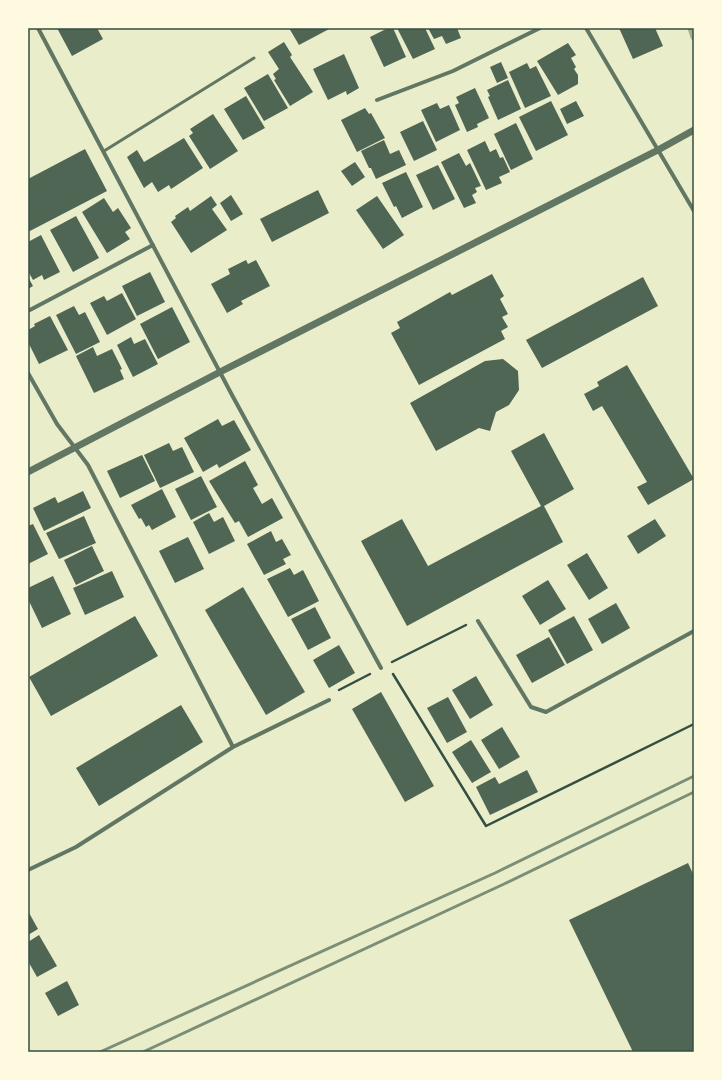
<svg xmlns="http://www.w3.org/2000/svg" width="722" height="1080" viewBox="0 0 722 1080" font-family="'PT Serif',serif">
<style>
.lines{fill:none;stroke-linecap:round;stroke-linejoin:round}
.stream{stroke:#a3b18a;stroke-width:7}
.building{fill:#4f6655}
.path{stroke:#344e41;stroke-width:2.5}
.service{stroke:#617663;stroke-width:3}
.minor{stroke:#617663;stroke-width:4}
.tertiary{stroke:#617663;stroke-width:7}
.rail{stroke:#7c8e77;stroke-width:3}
.neatline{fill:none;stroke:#344e41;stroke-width:1.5}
</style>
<rect width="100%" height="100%" fill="#e9edc9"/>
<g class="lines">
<!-- stream -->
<path class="stream" d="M691,28l3,9"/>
</g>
<!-- building -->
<path class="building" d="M57,28h40l6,11 -31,17z
M289,28h42l-32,17z
M388,28h5l13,29 -22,10 -14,-30z
M397,28h28l10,21 -22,10z
M428,28h29l4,10 -15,6 -4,-8 -8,3z
M619,28h36l8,18 -30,13z
M284,42l8,13 -2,2 23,35 -23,14 -16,-26 2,-1 -3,-5 6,-5 -11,-17z
M568,43l8,12 -5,3 5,9 -2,2 4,6v9l-20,11 -21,-34z
M344,54l15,34 -12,7 -1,-4 -18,9 -15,-31z
M501,62l7,16 -11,5 -7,-16z
M527,63l3,6 6,-3 15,30 -26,12 -16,-36z
M268,74l20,34 -24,13 -20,-33z
M508,80l13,29 -23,11 -10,-23 2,-1 -3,-6z
M475,88l14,30 -12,6 1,3 -11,5 -12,-27 4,-2 -3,-6z
M246,96l19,32 -22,12 -19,-31z
M551,101l17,34 -32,16 -17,-34z
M576,101l8,15 -17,8 -7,-15z
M437,103l3,6 9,-4 11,25 -24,12 -15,-32z
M365,108l4,6 2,-1 14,25 -28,14 -16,-32z
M213,114l25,37 -28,18 -21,-33 4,-3 -3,-4z
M423,121l14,29 -23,11 -14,-29z
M516,123l17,36 -22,11 -17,-36z
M184,138l19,30 -32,21 -2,-4 -11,7 -6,-10 -8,6 -17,-31 10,-7 7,12z
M384,140l6,14 9,-4 7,15 -30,14 -5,-11h-2l-8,-17z
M485,141l5,11 6,-3 4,9 3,-1 7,15 -11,5 3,6 -16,7 -19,-40z
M85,149l22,42 -79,41v-53z
M459,153l7,13 4,-3 11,23 -6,2 2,4 -5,3 4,8 -12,5 -23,-46z
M355,162l10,15 -13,9 -11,-15z
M438,165l17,34 -22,11 -17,-35z
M406,172l17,35 -21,11 -6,-12 -2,1 -12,-24z
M318,190l11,23 -57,29 -12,-23z
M231,195l12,19 -12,7 -11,-18z
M211,196l6,9 -5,4 15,21 -36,23 -20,-31 5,-4 -1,-2 13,-9 2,4z
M377,196l27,39 -21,14 -27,-39z
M104,198l9,14 5,-4 13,20 -6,4 5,7 -23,14 -25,-41z
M76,216l23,42 -26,14 -23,-42z
M41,235l19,37 -16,8 -2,-5 -9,5 -5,-9v-29z
M246,260l2,4 8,-4 14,26 -29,15 2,3 -16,9 -16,-29 19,-10 -2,-5z
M150,272l15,30 -28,14 -15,-30z
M492,274l12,22 -4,3 8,15 -6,3 6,10 -7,4 4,8 -86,46 -28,-52 9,-5 -3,-6 53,-30 2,3z
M28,277l5,9 -5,3z
M643,277l15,29 -116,62 -16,-28z
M122,293l14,26 -29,16 -17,-32 14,-7 3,5z
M74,306l5,9 6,-3 15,30 -24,12 -20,-39z
M172,307l18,35 -32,17 -18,-35z
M50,316l18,34 -29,14 -11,-22v-12l7,-4 -1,-2z
M131,337l3,7 11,-5 13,25 -25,13 -16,-32z
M93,347l4,9 15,-7 10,20 -2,1 4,9 -30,14 -18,-37z
M503,359l15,12 1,19 -10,15 -13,7 -6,19 -11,-3 -43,23 -26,-48 75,-42z
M627,365l67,114 -46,26 -11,-18 10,-5 -45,-76 -9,5 -9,-17 15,-8 -2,-4z
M218,419l4,7 12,-6 17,30 -32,18 -2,-4 -14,8 -19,-34z
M544,433l30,56 -30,17 19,36 -156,84 -46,-85 41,-22 26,47 113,-60 -30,-55z
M169,443l4,8 9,-4 12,25 -34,16 -16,-33z
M142,455l13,26 -35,17 -13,-27z
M245,461l13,24 -5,3 9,16 10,-6 11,20 -35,19 -9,-16 -4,2 -26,-42z
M201,476l16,31 -26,13 -16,-31z
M162,489l14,28 -24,13 -3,-5 -3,2 -5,-9 -2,1 -8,-14z
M83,491l8,17 -47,23 -11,-23 22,-11 3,6z
M209,513l5,9 9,-5 12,24 -26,13 -16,-32z
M84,516l12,27 -37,16 -13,-26z
M655,519l11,17 -28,18 -11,-18z
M33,524l15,30 -20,10v-38z
M271,531l5,11 6,-3 9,16 -8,4 3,5 -22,11 -17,-31z
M188,537l16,32 -29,14 -16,-32z
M92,546l12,25 -28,14 -12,-25z
M587,553l21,35 -19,12 -22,-35z
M290,568l4,7 9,-5 16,31 -31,16 -21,-38z
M112,571l12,26 -39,18 -12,-27z
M53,576l18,38 -29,14 -14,-29v-11z
M548,580l18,29 -26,16 -18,-29z
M243,587l62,105 -39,23 -61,-105z
M616,603l14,25 -28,16 -14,-25z
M315,607l16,31 -23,12 -17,-31z
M135,616l23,40 -107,60 -22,-39z
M574,616l19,34 -26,14 -19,-34z
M549,637l16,28 -33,18 -16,-28z
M339,645l16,28 -26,15 -16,-28z
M476,676l17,29 -23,14 -18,-29z
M381,692l53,94 -29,16 -53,-93z
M448,697l19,35 -20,11 -20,-35z
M181,705l22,37 -104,64 -23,-38z
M502,727l18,30 -21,12 -18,-29z
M471,740l20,32 -19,11 -20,-31z
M527,770l11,22 -48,23 -14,-28 19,-10 4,7z
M688,863l6,13v176h-61l-64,-132z
M28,911l10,18 -10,6z
M39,935l18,31 -20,11 -9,-16v-19z
M67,981l12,24 -21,11 -13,-23z"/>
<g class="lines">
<!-- path -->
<path class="path" d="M392,662l74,-37
M393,674l93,152 208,-102
M339,690l31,-16"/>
<!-- service -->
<path class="service" d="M104,151l150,-93"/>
<!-- minor -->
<path class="minor" d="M38,28l194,367 149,273
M586,28l108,183
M377,100l76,-29 87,-43
M28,311l125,-66
M28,373l29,51 31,41 145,282 -157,100 -48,23
M478,621l53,86 15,5 148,-81
M233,747l96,-47"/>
<!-- tertiary -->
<path class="tertiary" d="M28,472l192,-100 438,-222 36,-20"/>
<!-- rail -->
<path class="rail" d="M100,1052l395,-179 199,-97
M143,1052l361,-168 190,-92"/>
</g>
<!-- border -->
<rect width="722" height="1080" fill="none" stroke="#fefae0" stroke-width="58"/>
<rect x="29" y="29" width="664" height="1022" class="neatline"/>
</svg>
